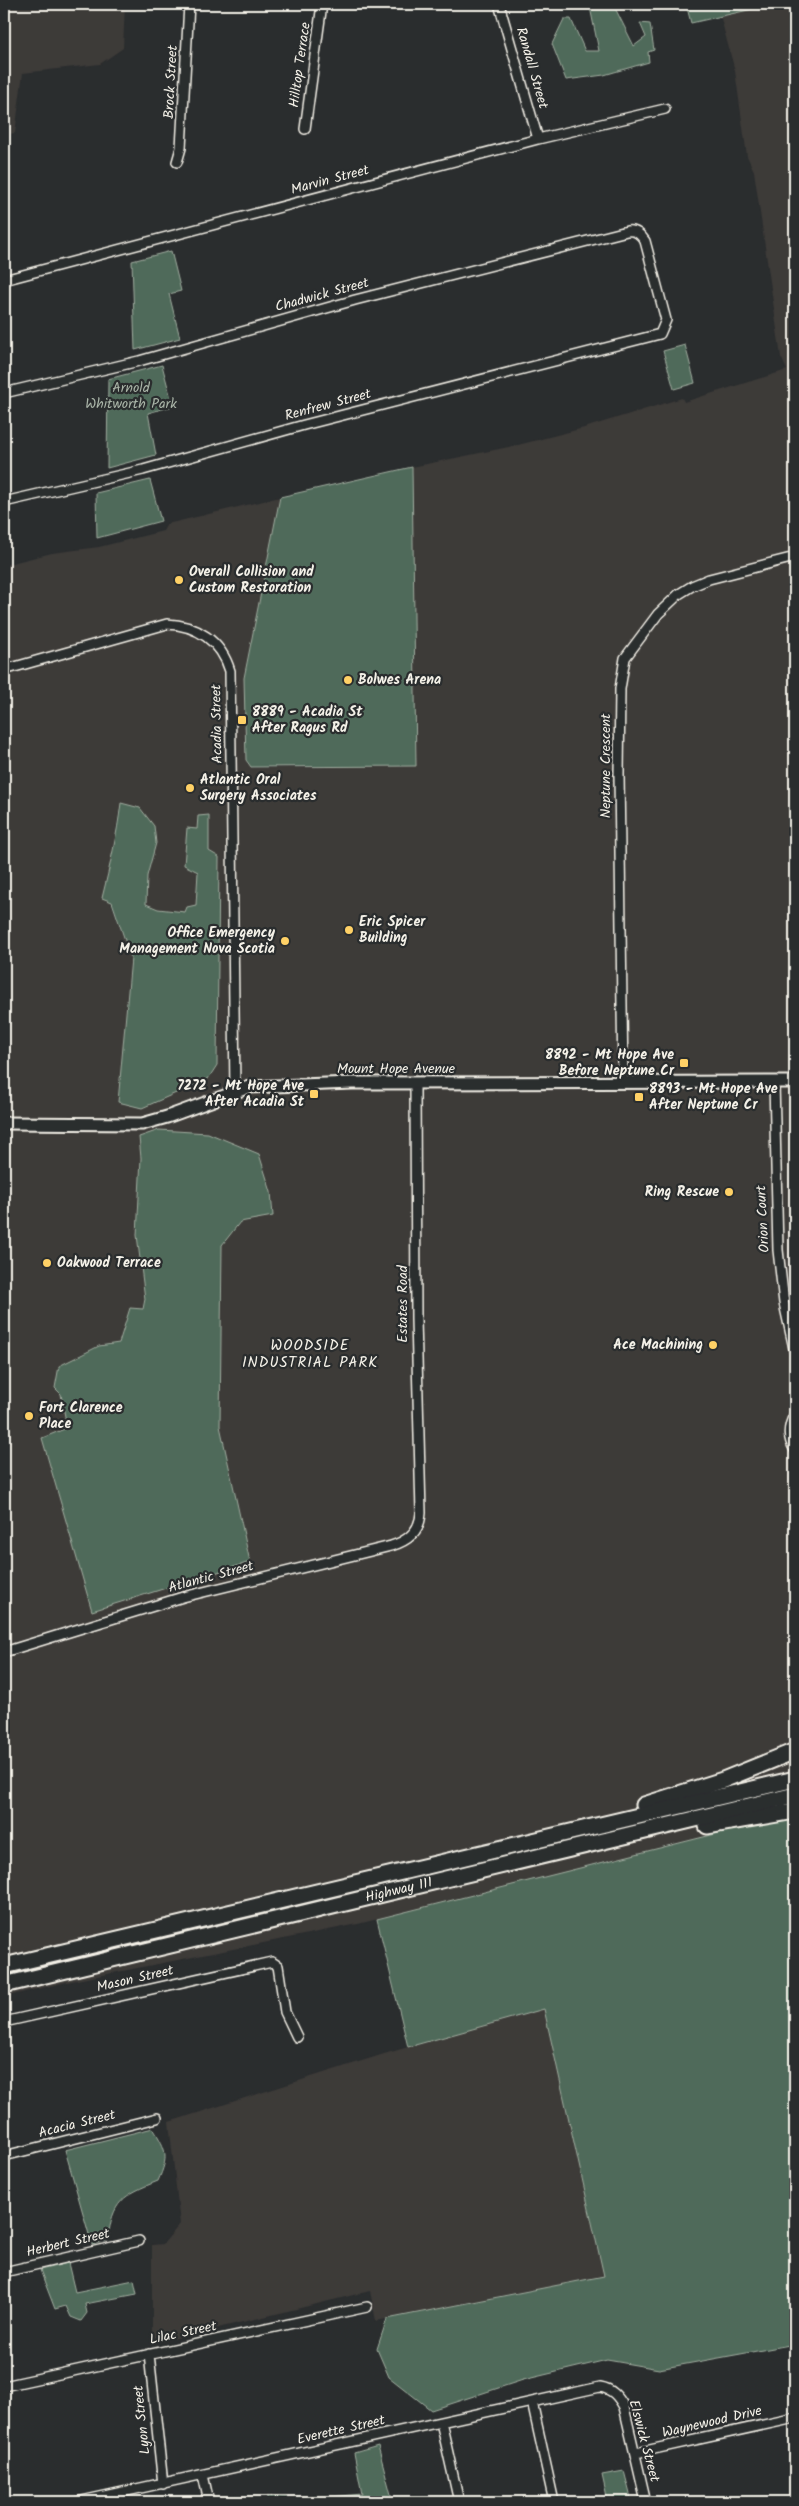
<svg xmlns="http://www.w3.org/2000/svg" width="799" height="2506" viewBox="0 0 799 2506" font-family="Kalam,sans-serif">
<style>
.built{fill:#3d3a38;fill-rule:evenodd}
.green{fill:#4f6b5a;stroke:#a2aea1}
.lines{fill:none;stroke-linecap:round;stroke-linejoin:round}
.street-casing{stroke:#f4f1e8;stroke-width:12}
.secondary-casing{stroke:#f4f1e8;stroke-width:15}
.highway-casing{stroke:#f4f1e8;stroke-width:19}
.street{stroke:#2a2d2e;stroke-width:9}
.secondary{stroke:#2a2d2e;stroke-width:11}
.highway{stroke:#2a2d2e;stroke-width:15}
.poi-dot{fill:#ffd166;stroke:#2a2d2e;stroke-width:2}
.labels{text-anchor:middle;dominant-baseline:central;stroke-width:4.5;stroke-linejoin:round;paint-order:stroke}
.street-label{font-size:14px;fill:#f4f1e8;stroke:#2a2d2e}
.park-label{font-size:14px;fill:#aab5a8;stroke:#2a2d2e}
.poi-label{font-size:14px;font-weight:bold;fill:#f4f1e8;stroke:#2a2d2e;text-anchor:start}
.neighbourhood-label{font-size:15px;letter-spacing:1px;fill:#f4f1e8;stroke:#2a2d2e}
</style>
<rect width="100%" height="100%" fill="#2a2d2e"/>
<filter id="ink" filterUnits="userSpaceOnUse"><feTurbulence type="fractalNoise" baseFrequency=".02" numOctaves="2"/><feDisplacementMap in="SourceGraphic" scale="10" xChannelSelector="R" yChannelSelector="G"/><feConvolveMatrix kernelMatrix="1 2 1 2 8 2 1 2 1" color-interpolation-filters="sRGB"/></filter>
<g filter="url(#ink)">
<!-- built -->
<path class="built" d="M4,4h121l-2,44 -23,16 -77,9 -8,60 -11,2z
M775,4h20v1810l-437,110 -291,58 -63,15v-1432l48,-12 47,-6 64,-16 4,-7 113,-27 -36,181 3,85 6,5 163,-2 -4,-299 106,-22 66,-17 98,-30 2,4 103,-32 -6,-13 -27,-186 -7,-15 -12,-85 -15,-56zM121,803l35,40 -9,33 -1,28 12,5 28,3 10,-7 3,-33 -12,-44 10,1 12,23 10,5 -2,208 -9,14 -66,29 -24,-6 13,-144 -20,-56 5,-73zM139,1137l101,85 -18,23 -2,181 30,136 -208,-123 25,-11 -6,-34 18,-39 20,-9 20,-3 11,-35 12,1 3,-10 -8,-64 4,-77z
M544,2008l60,268 -228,45 -6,-30 -218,53v-99l11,-1 17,-20 -11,-102 215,-68z"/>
<!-- green -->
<path class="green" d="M613,4l21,42 12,-9 -6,-14 10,1 4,26 -6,2 1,10 -45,13 -38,5 -14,-36 12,-25h7l14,32h14l-9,-44z
M686,4h89l-84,19z
M171,251l10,40 -12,3 11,44 -45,12 -3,-89z
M685,345l10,38 -21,6 -11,-38z
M162,365l11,41 -25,7 8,42 -49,13 1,-89z
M412,467l4,299 -165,1 -5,-7 -2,-82 36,-181z
M150,480l11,41 -64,17 -1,-45z
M121,803l19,5 14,18 2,17 -9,33 -1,28 12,5 27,3 2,-5 9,-2 2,-33 -14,-7 3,-37 10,1 1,-13 11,-1v36l10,6 -2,208 -9,14 -66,29 -24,-6 13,-144 -19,-56 -10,-4c8,-32 15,-63 19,-95z
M159,1130l49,3 51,21 12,38 2,24 -33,6 -18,23 -2,181 30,136 -158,49 -50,-173 25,-10 -6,-34 -6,-6 4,-22 40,-20 20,-3 11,-35 13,1 2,-10 -8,-64 4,-77 -2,-21z
M795,1814v530l-136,25 -52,-9 -84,20 -92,30 -42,-33 -12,-28 10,-30 217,-43 -60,-267 -136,38 -31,-128z
M153,2128c14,23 16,28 5,53 -35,14 -46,20 -50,59l-16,5 -27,-95z
M68,2263l7,29 59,-12 3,14 -52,10 2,9 -6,8 -10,-4 -5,-11 -11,3 -15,-39z
M378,2446l15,56h-125v-6l42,3 52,-5 -8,-41z
M624,2471l8,31h-24l-6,-27z"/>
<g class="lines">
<!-- street casing -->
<g class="street-casing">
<path id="street" d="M499,4l39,135
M305,129l17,-125
M177,162l4,-14 8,-144
M4,280l534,-141 127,-30
M4,393l135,-32 216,-61 272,-69c9,-1 13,3 18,10l21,79 -6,14 -356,91 -161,45 -139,32
M4,670l163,-46c30,1 54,17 63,47l5,420
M623,1082l-4,-308 1,-85 5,-31 33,-44 21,-20 13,-8 17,-7 86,-22
M774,1082l4,168 6,53 11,50
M795,1414c-7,12 -8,24 0,36
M4,1652l179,-55 208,-51c17,-5 29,-15 30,-33l-5,-194 -1,-235
M4,2022l268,-60 6,4 7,46 12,25
M4,2156l153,-38
M4,2272l135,-31
M149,2354l14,130
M4,2386l363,-79
M532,2402l22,100
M441,2422l18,80
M636,2453l159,-35
M203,2475l6,27
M77,2502l523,-115c12,2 18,9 24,20l22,95"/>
</g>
<!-- secondary casing -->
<g class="secondary-casing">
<path id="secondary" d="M4,1123l138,1 25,-7 82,-30 103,-4 443,-1"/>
</g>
<!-- highway casing -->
<g class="highway-casing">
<g id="highway">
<path d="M644,1805l79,-25 72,-29"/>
<path d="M707,1826l88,-15"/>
<path d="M4,1966l791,-187"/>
<path id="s1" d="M4,1985l791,-190"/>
</g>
</g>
<!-- street -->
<use href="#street" class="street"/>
<!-- secondary -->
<use href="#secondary" class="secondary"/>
<!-- highway -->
<use href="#highway" class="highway"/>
</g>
</g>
<!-- markers -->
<g class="poi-dot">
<circle cx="179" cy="580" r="5"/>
<circle cx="348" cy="680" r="5"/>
<rect x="237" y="715" width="10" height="10" rx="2.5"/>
<circle cx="190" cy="788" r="5"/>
<circle cx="349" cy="930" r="5"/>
<circle cx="285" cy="941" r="5"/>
<rect x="679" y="1058" width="10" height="10" rx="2.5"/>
<rect x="309" y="1089" width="10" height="10" rx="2.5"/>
<rect x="634" y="1092" width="10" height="10" rx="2.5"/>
<circle cx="729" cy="1192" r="5"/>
<circle cx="47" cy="1263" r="5"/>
<circle cx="713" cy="1345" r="5"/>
<circle cx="29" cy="1416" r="5"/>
</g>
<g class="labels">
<!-- street labels -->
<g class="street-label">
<text transform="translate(300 65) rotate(-82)">Hilltop Terrace</text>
<text transform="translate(532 68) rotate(74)">Randall Street</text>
<text transform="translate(171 82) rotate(-87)">Brock Street</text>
<text transform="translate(330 180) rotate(-15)">Marvin Street</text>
<text transform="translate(322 295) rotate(-15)">Chadwick Street</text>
<text transform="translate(328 405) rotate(-15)">Renfrew Street</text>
<text transform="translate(217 724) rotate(-91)">Acadia Street</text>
<text transform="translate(606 766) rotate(-90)">Neptune Crescent</text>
<text x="396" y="1069">Mount Hope Avenue</text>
<text transform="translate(763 1219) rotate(-93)">Orion Court</text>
<text transform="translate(403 1304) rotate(-90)">Estates Road</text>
<text transform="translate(211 1577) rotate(-15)">Atlantic Street</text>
<text stroke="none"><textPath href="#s1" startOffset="406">Highway 111</textPath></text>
<text transform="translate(135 1979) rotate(-13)">Mason Street</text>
<text transform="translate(77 2124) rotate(-14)">Acacia Street</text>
<text transform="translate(68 2243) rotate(-13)">Herbert Street</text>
<text transform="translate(183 2333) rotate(-12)">Lilac Street</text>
<text transform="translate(142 2420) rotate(-96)">Lyon Street</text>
<text transform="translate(712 2422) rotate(-13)">Waynewood Drive</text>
<text transform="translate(341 2430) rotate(-13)">Everette Street</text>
<text transform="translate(644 2441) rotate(75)">Elswick Street</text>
</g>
<!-- park labels -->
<g class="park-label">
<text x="131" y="388">Arnold<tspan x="131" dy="16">Whitworth Park</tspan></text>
</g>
<!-- poi labels -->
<g class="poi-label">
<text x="189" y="572">Overall Collision and<tspan x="189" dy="16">Custom Restoration</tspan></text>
<text x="358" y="680">Bolwes Arena</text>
<text x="252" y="712">8889 - Acadia St<tspan x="252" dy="16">After Ragus Rd</tspan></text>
<text x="200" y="780">Atlantic Oral<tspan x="200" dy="16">Surgery Associates</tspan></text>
<text x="359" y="922">Eric Spicer<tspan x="359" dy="16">Building</tspan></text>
<text x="275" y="933" text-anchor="end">Office Emergency<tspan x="275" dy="16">Management Nova Scotia</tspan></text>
<text x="674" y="1055" text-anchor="end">8892 - Mt Hope Ave<tspan x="674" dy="16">Before Neptune Cr</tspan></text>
<text x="304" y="1086" text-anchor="end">7272 - Mt Hope Ave<tspan x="304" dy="16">After Acadia St</tspan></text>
<text x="649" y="1089">8893 - Mt Hope Ave<tspan x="649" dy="16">After Neptune Cr</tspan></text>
<text x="719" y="1192" text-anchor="end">Ring Rescue</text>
<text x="57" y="1263">Oakwood Terrace</text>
<text x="703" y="1345" text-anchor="end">Ace Machining</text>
<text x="39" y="1408">Fort Clarence<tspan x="39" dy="16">Place</tspan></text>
</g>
<!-- neighbourhood labels -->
<g class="neighbourhood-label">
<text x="310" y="1346">WOODSIDE<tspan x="310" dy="17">INDUSTRIAL PARK</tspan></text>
</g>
</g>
<!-- margin -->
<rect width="799" height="2506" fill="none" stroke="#2a2d2e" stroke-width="20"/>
<rect x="10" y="10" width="779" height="2486" fill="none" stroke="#f4f1e8" stroke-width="2" filter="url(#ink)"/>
</svg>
